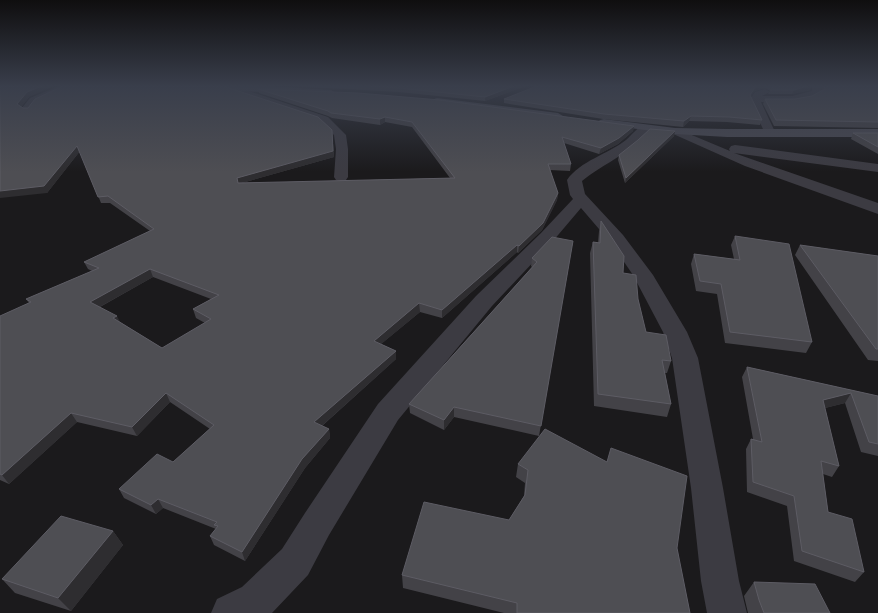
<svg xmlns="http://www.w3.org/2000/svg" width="878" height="613" viewBox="0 0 878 613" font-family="Helvetica,sans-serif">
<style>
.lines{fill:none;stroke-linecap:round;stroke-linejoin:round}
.street{fill:#3c3b42;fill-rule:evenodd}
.secondary{fill:#494952;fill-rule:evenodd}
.wall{fill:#434247;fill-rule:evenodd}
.shaded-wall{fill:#2e2d30}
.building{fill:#4e4e53;stroke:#5d5c64;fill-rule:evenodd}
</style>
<rect width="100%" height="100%" fill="#1b1a1c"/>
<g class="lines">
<!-- street -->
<path class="street" d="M59,86h13l-36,16 -6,9 -4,1 -5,-3 9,-11z
M233,86l95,31 18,18 2,14v28l-2,3 -5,1 -5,-1 -2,-3 2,-28 -2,-14 -14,-14 -97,-32 -2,-2z
M812,86h9l1,6c-13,13 -44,10 -61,10l15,32 -2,2h-8l-16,-37 5,-7 10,-3 5,3 -8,4h30l20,-5z
M645,125l4,1 2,2c-17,24 -47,35 -69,53l3,13 38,41 30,40 34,57 11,26 25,130 16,93 8,32h-40l-6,-32 -10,-93 -19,-130 -9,-26 -30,-57 -22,-32 -30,-35 -28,33 -61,65 -94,114 -69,115 -21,40 -36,38h-61l6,-14 25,-12 40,-38 23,-36 73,-109 98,-108 65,-63 32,-34 -3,-4 -3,-15c13,-19 41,-26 59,-40 6,-5 11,-13 19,-15z
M675,128l55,23 -1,-2 2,-3 4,-1 143,19v8l-144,-19 144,50v11l-133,-48 -74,-33 -2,-2 2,-2z"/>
<!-- secondary -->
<path class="secondary" d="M0,86h40l-4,3 -36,1z
M148,86h116l67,4 5,3 -5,3 -105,-6 -74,-1z
M437,98l121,15 5,3 -5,3 -124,-16 -2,-2 2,-2z
M604,119l71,9 52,1h151v8h-151l-52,-3 -75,-10 -2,-2 2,-2z"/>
</g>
<!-- wall -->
<path class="wall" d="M292,86h233l-40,15 -86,-9z
M537,86h275l-2,4 -18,4h-24l2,-3 -5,-3 -10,3 -4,5 11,24 -2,5 -33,-3 -38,-1 -6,6 -80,-8 -99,-16v-4z
M821,86h57v42l-104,-2 -11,-22 2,-5h30l17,-3 10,-6z
M0,87l29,10 -8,10 2,1 309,22 2,27 -92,26 208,-5 -38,-51 -27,-5 -5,3 -48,-7 -4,-2 -69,-23 -1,-4 376,37 -1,5 -15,13 -19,10 -35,-11 7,21 -1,7 -20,-1 8,23 -1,7 -15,30 -24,23 -1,-1 -75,66 -22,-6 -39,32 15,7v8l-74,67 7,3 1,9 -25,30 -60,93 -31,-16 -4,-9 6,-7 -53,-21 -7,6 -32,-16 -5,-9 54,-27 37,-33 -40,-27 -33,34 -60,-14 -68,62 -9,-4v-164l29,-13 -3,-4 66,-28 -4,-2 -4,-7 66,-31 -40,-28h-9l-21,-52 -33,42zM153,277l58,22 -18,10 3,9 9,5 -43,25 -42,-26 -20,-15z
M675,131l-1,5 -49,47 -7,-23 1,-5z
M853,133h25v21l-27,-15z
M601,221l22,52 15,26 8,33 25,29 -4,12h-2l6,31 -4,13 -73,-11 -4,-153 3,-11 5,1 1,-12z
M735,236l77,106 -6,11 -81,-10 -8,-49 -21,-3 -5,-27 3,-10 40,5 -3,-14z
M573,241l-34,195 -85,-19 -10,13 -34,-17 -1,-9 123,-137 -1,-1 1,-8z
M800,245l78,11v105l-10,-1 -73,-105z
M747,367l131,29v60l-17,-4 -16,-49 -20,5 14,58 -7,11 -9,-3 5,38 36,60 -9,10 -61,-21 -7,-55 -40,-14 -1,-43 5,-10h2l-11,-62z
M518,464l159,84 13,65h-186l-101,-25 -1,-13 107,-55 15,-24 1,-13 -9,-6z
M113,531l10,14 -52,66 -56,-18 -13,-14z
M754,582l76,31h-82l-4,-17z"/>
<!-- shaded-wall -->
<path class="shaded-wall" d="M42,86h12l-25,11 -9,12 -3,-5 10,-12z
M514,86h11l-40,15v-4z
M756,86h9v2l-10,3 -6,9 1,-5z
M808,86h4l-2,4 -18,4 2,-4z
M691,116l-2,5 -6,6 1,-6z
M385,117v5l-5,3v-6z
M634,126l-1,5 -15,13 -19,10 2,-6z
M332,130l2,27 -96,27v-1l-1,-5z
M675,131l-1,5 -49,47 1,-5z
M77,146l3,5 -33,42 -47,5v-7z
M558,193l-1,7 -15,30 -24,23 1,-7z
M517,245v7l-75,66v-8z
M150,269l3,8 -59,33 -4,-8z
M419,303l1,9 -45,37 -1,-8z
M117,316l4,8 -8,-6z
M396,351v8l-80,72 -2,-9z
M166,393l4,9 -33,34 -5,-9z
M851,393l-6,10 -28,7 6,-10z
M454,407v10l-10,13v-10z
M71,413l6,9 -68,62 -7,-9z
M329,429l1,9 -25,30 -60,93 -3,-9 60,-93z
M158,499l5,9 -7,6 -5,-9z
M113,531l10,14 -52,66 -13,-13z"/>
<!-- building -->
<path class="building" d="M23,86h19l-15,6 -10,12 6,4h5l7,-9 28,-13h105l58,1 92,30 14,13 1,21 -96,27 1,5 217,-5 -43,-56 -27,-5 -5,2 -49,-6 -3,-2 -70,-22 100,4 82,7 194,26 -15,12 -18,10 -39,-11 9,27h-23l10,29 -15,30 -24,23 -2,-1 -75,65 -23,-7 -45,38 22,10 -82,71 15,7 -27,30 -60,93 -32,-16 8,-10 -4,-1 3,-3 -59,-23 -7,6 -32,-16 38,-35 16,8 41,-37 -48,-32 -34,34 -61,-14 -69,62 -2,-1v-158l31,-14 -5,-3 73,-31 -15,-6 70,-33 -46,-33 -10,1 -21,-51 -33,40 -44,5v-104zM150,269l69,26 -26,14 18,10 -49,29 -49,-30 4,-2 -27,-14z
M369,86h145l-29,11 -86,-9z
M537,86h219l-6,9 12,25 -33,-3 -38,-1 -7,5 -80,-7 -100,-15z
M772,86h36l-14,4h-24l3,-3z
M824,86h54v36l-102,-2 -11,-21h30l17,-3 13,-7z
M650,129l25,2 -49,47 -7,-23 19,-15z
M853,133h25v14z
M601,221l23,35 -1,17 13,2 2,24 8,33 20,3 5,26 -9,-1 9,44 -73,-10 -5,-152 7,1z
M735,236l54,8 23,98 -82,-10 -9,-48 -21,-3 -6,-27 46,6z
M552,237l21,4 -32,185 -87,-19 -10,13 -35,-16 128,-142 -5,-4z
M800,245l78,11v93h-2z
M747,367l131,29v48l-9,-2 -18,-49 -28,7 16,66 -18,-5 7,51 24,7 12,53 -62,-21 -8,-55 -41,-14 -2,-43 11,3z
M545,429l62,33 4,-14 76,28 -10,72 13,65h-173v-10l-115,-28 22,-73 85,18 16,-25 3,-25 -10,-6z
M61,516l52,15 -55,67 -56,-19z
M754,582l61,2 15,29h-66l-5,-13z"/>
<!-- sky -->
<linearGradient id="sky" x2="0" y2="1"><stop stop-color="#0f0e0f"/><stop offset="0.5" stop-color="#393e4b"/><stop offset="1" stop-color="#393e4b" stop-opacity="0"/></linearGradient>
<rect width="878" height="172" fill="url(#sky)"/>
</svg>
